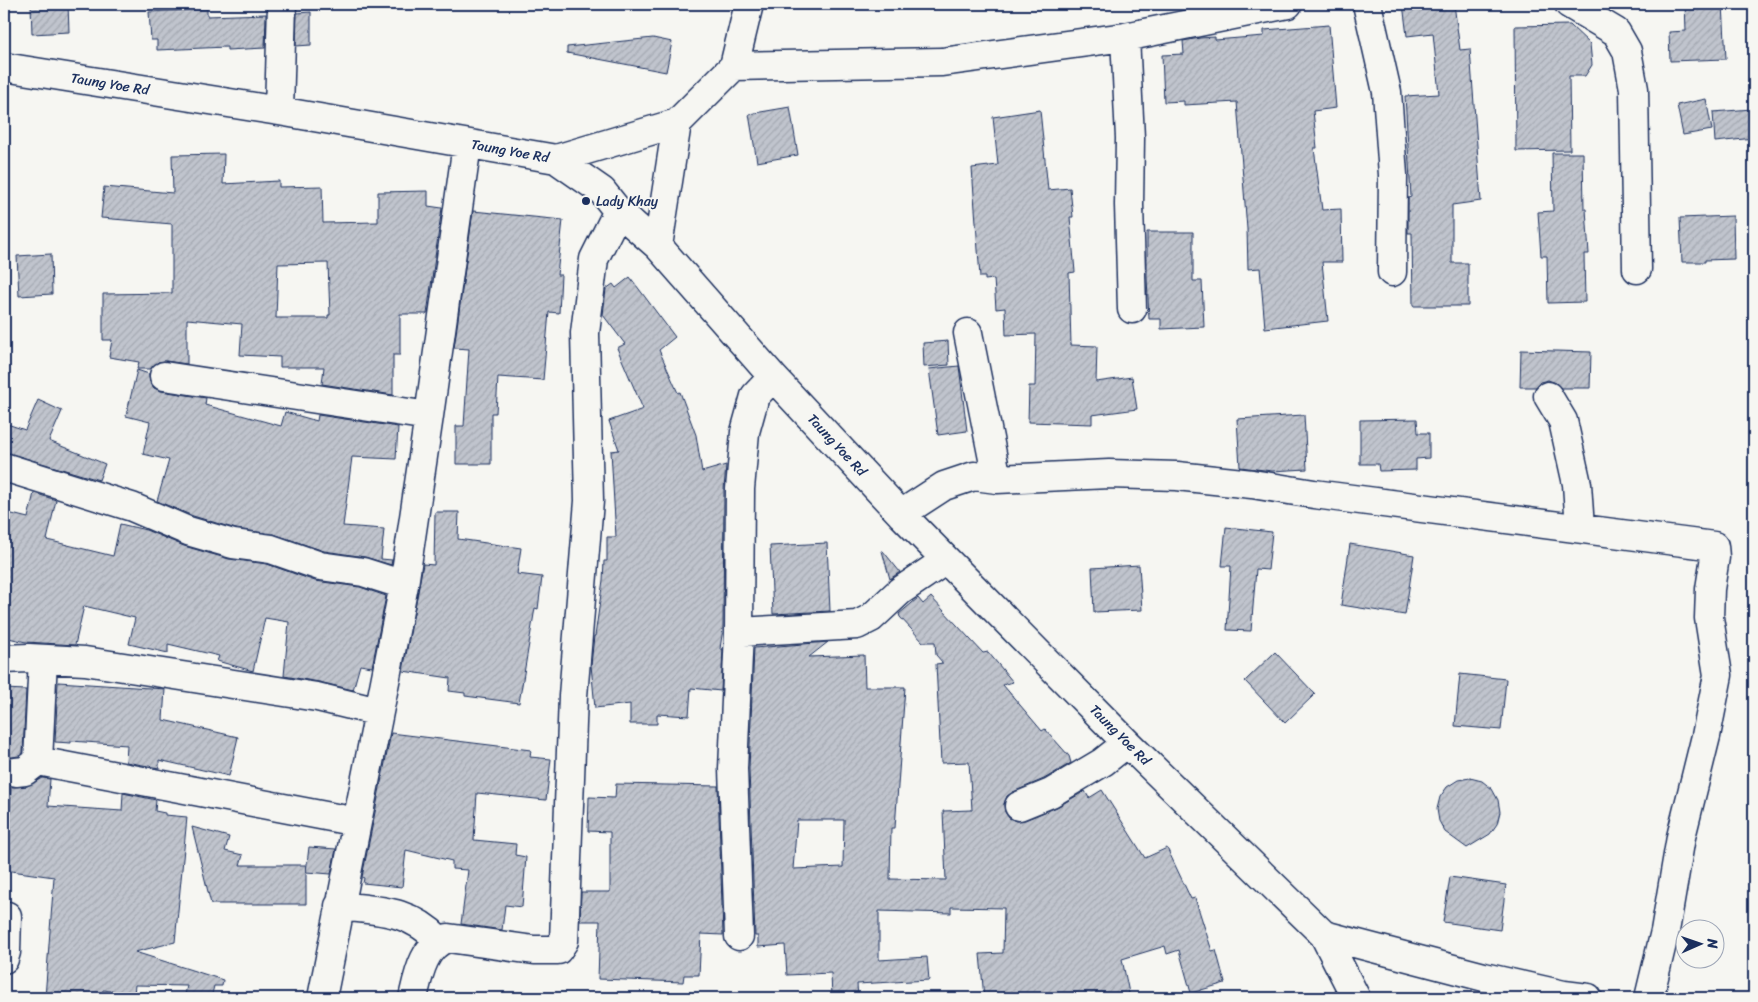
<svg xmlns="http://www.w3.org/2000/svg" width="1758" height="1002" viewBox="0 0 1758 1002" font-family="Sriracha,sans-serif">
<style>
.building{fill:url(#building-hatch);stroke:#1b2f5e;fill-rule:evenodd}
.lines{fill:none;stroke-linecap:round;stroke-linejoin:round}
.minor-casing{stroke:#1b2f5e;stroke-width:31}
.minor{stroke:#f6f6f2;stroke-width:28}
.poi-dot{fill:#1b2f5e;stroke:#f6f6f2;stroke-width:2}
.labels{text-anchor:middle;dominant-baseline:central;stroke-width:4;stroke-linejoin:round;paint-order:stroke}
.street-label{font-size:14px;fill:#1b2f5e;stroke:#f6f6f2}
.poi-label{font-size:14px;fill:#1b2f5e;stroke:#f6f6f2;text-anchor:start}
</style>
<defs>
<pattern id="building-hatch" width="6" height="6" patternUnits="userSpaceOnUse" patternTransform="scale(1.25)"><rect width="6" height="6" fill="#c0c4cd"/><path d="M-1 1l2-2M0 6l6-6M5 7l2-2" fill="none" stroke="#a4a9b2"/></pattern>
</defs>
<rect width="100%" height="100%" fill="#f6f6f2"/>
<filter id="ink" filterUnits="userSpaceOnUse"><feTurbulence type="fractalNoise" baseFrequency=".02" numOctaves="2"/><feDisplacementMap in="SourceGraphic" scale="10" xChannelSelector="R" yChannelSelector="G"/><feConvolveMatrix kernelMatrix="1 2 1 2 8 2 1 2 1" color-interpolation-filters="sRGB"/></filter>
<g filter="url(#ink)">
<!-- building -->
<path class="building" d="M31,4h37l1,28 -37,2z
M1403,4h51l6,46 10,-1 11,152 -29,4v58h16v43h-55l-1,-73h-4v-35l3,-1 -6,-101 34,-2 -6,-61 -26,3z
M1685,4h38l3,55 -56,2 -1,-29 17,-1z
M207,9v7l59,-2 -1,34 -38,2v-3l-70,3v-10h-6l-2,-28z
M311,12v33l-15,1 1,-33z
M1329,25l7,83 -23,3 4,37h-3l8,62 19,-1 1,53h-20l6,59 -63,7 -5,-60 -12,1 -1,-40 -10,-127 -53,3v-4l-20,1 -2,-47 22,-1 -1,-13 17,-3 15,-1v3l49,-4v-6z
M1570,25l20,19 2,21 -7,11h-16l1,74 -54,1 -1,-125z
M653,38l19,4 -6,30 -99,-19v-6z
M1706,99l6,31 -29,5 -6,-30z
M790,107l8,48 -41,7 -8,-48z
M1752,109l2,29 -39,4 -2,-30z
M1040,110l8,80 22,-2 3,29h-3l5,55 -6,1 2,72 26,1 -1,36 36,-5 5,32 -45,6v9l-64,-2 1,-36h6l1,-52 -30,1 -1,-27 -9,1 -2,-30 -9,1v-3h-5l-8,-109 26,-3 -5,-48z
M1552,153h31l1,56h2l3,45h-5l1,48 -37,1 -1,-47h-6l-3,-44 15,-1z
M224,154l-1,30 56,-3v6l43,-1 1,37 55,-1v-30l50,-1v15l14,2 -15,106h-27v41h-7v40l-71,-11 2,-17h-44v-10l-40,-2 2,-31 -55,-5v45l-21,-3 -8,1 -7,7h-14l2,-7 -30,-5 3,-17h-9v-46l69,-1v-69l-71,-6 3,-31 69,6 -1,-38zM328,263l2,52h-2v3h-52l2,-54z
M473,211l90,9 -6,55h4l-2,38 -10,-1 -6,68 -45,-3 -2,36h-5v51h-35v-38h8l5,-77 -15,-1z
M1733,216l1,43 -29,1v2h-23l-2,-44z
M1147,232h46v49h9l2,46 -43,2v-10h-12l-2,-42z
M51,254l1,40 -33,2 -2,-40z
M630,277l45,60 -16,13 19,43 2,-1 16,43 6,37 24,-7 -2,24 -1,139 -3,21h3l-2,42 -30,-3 -2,28 -32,-2v10h-27v-20l-35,4 -4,-43 3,-29h1l8,-56 1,-19h3v-24h9l-5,-86 8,-1 -10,-29 34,-12 -26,-61 8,-4 -22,-29 3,-26 7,-5 3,4z
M948,341l1,24 -25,2 -1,-24z
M1521,350l70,2 -1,36h-29l-5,-5 -8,-3 -8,2 -4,5h-16z
M959,366l8,65 -29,4 -9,-66z
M137,370l12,4 1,8 4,6 7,3 45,7 -1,7 76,21 4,-14 32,9 1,-6 80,12 -2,32 -44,-2 -9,69 41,3 -3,30 11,1 -1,5 -26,-8 -41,-6 -51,-17 -37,-5 -43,-13 -36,-15 12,-41 -26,-6 7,-32 -24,-6z
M38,400l24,11 -13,30 56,23 -6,16 -95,-28v-29l21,7z
M1304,415l3,54 -35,2 -32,-4 -3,-48z
M1417,419l1,14h11v25l-13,1v11l-37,1 -1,-7h-18v-44z
M34,493l22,7 -9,40 66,16 7,-32 26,6 38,16 45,13 38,5 48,17 45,6 26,9 -14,71 -12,-2 -7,25 -34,-8 -35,-6 5,-54 -24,-4 -12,53 -36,-10 2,-5 -51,-12v9l-39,-9 6,-26 -51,-12 -9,39 -49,-3 -22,-5v-125l24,6z
M435,512h24l-1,27 63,9 -4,26 25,3 -4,32 -3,-1 -16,95 -54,-7v-3l-16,-2 1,-13 -47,-7 20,-107 11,1z
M1226,527l46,5 -4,38 -12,-1 -5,62 -24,-1 4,-64h-9z
M827,543l3,68 -57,3 -3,-68z
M1350,544l64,11 -9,60 -64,-10z
M882,551h1l17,21 -10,7z
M1139,565l3,45 -48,2 -2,-44z
M931,597l52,56 5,-1 25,30 -10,3 39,46 3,-2 24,27 2,7 -27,16 -31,13 -6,4 -3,8 1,8 4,6 7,3 9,-1 32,-13 28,-16 4,7 13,-8 43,68 22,-10 24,51 4,-1 17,53 4,-1 9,33 -34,10 -12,-43 -12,4 -2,-8 -43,13 8,39h-146l-4,-44 23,-1 1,-45 -53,-1v6l-72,-2v49l48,-3 2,23 -72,4 1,14h-26l-1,-25 -44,2 -2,-30 -27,2v-11h-3l-6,-167 5,-121 74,-6 -19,15 55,-2 1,32h40l-10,141h-4l-1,51 56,1 -3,-69 29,-1 -3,-48 -28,1 -5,-99 7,-1 -7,-8 -1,-13h-12l-23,-25 -1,-3 19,-16 5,6zM797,820h47l-1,47 -50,2z
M1275,652l40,42 -30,29 -40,-42z
M1460,674l46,5 -5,51 -46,-4z
M58,682l107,7 -2,31 75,17 -9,39 -70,-16v8l-33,-6 1,-17 -56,-4v2l-16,-1z
M4,689l22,1 -3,63 -4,3 -7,1h-8z
M391,733l140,17 -1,7 21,2 -5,41 -69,-7 -3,47 42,4 -1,11 11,2 -4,50 -17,-2 -3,25 -41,-6 7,-54 -16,-1v-8l-46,-11 -4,37 -39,-4 1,-5 -2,-1z
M42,778l8,1 -2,27 74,5 1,-18 33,7 -1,11 10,2v2l22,2 -12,125 -40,10 88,28 -1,6h-8l-3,12h-11l-15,-4 2,-8 -52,-1 -1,9 -31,-4 -1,8h-57l9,-121 -50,-7v-42l5,1 2,-42 16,-1z
M1470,778l12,3 10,8 6,11 2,12 -3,12 -7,10 -23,14 -22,-16 -6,-11 -2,-12 3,-12 7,-10 11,-7z
M616,784l102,2 5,149 -22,-1 -2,41h-15l-1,7 -85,-3 2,-58h-20l1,-29h29v-60l-22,-1 1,-34 26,1z
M192,827l37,10 -4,14 18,4 -3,10h66v39h-95z
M309,847l27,2 -5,25 -25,-2z
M1450,877l56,8 -6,45 -57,-8z"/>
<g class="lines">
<!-- minor casing -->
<g class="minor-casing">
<path id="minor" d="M1367,4l20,88 6,83 -1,97
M1569,4l47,28 11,19 7,38 3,180
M1125,37l5,101 -1,67 3,104
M734,66l208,-4 183,-25 163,-33
M4,67l275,44 277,48 46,32 16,20 40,35 115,131 128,137 226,229 197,192 160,42 80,18 24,3
M279,111l3,-107
M556,159l121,-36 57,-57 15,-62
M658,246l19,-123
M968,333l29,146
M164,376l265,40
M1548,396l15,25 14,63 3,44
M4,467l128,40 56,24 45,13 38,5 49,17 43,6 41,13
M901,514l43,-28 30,-10 23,3 112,-5 68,2 75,8 62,10 400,52 1,11 -5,32 -1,29 9,57 -12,61 -25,101 -16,94 -16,67
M739,632l118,-7 14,-7 29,-27 46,-31
M4,659l25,-1 56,3 232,36 62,15 25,-127 25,-169 38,-272
M38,761l319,61
M16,772l9,-1 13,-10 5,-102
M1019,806l32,-13 52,-31 24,-19
M339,906c41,5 69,3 100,34
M1324,935l32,63
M739,936l-6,-167 6,-137 1,-143 5,-57 10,-36 18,-19
M4,959l2,-7 1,-36
M322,998l57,-286
M413,998c5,-21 10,-53 35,-60l86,12h24l6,-9 9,-245 16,-195 -4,-168 9,-74 24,-48"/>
</g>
<!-- minor -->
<use href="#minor" class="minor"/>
</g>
</g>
<!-- markers -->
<circle class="poi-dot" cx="586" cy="201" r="5"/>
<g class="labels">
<!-- street labels -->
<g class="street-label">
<text transform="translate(110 84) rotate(9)">Taung Yoe Rd</text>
<text transform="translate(510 151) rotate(10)">Taung Yoe Rd</text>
<text transform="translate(837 445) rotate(47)">Taung Yoe Rd</text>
<text transform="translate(1120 735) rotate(45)">Taung Yoe Rd</text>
</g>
<!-- poi labels -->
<g class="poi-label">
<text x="596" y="201">Lady Khay</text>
</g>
</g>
<!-- margin -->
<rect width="1758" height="1002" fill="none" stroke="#f6f6f2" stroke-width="20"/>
<rect x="10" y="10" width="1738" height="982" fill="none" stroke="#1b2f5e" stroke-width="2" filter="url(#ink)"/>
<!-- north arrow -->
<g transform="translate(1700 944) rotate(88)"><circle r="24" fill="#f6f6f2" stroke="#9ea6b7"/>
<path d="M0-4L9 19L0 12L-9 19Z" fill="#1b2f5e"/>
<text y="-8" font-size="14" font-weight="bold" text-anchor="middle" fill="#1b2f5e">N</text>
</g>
</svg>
